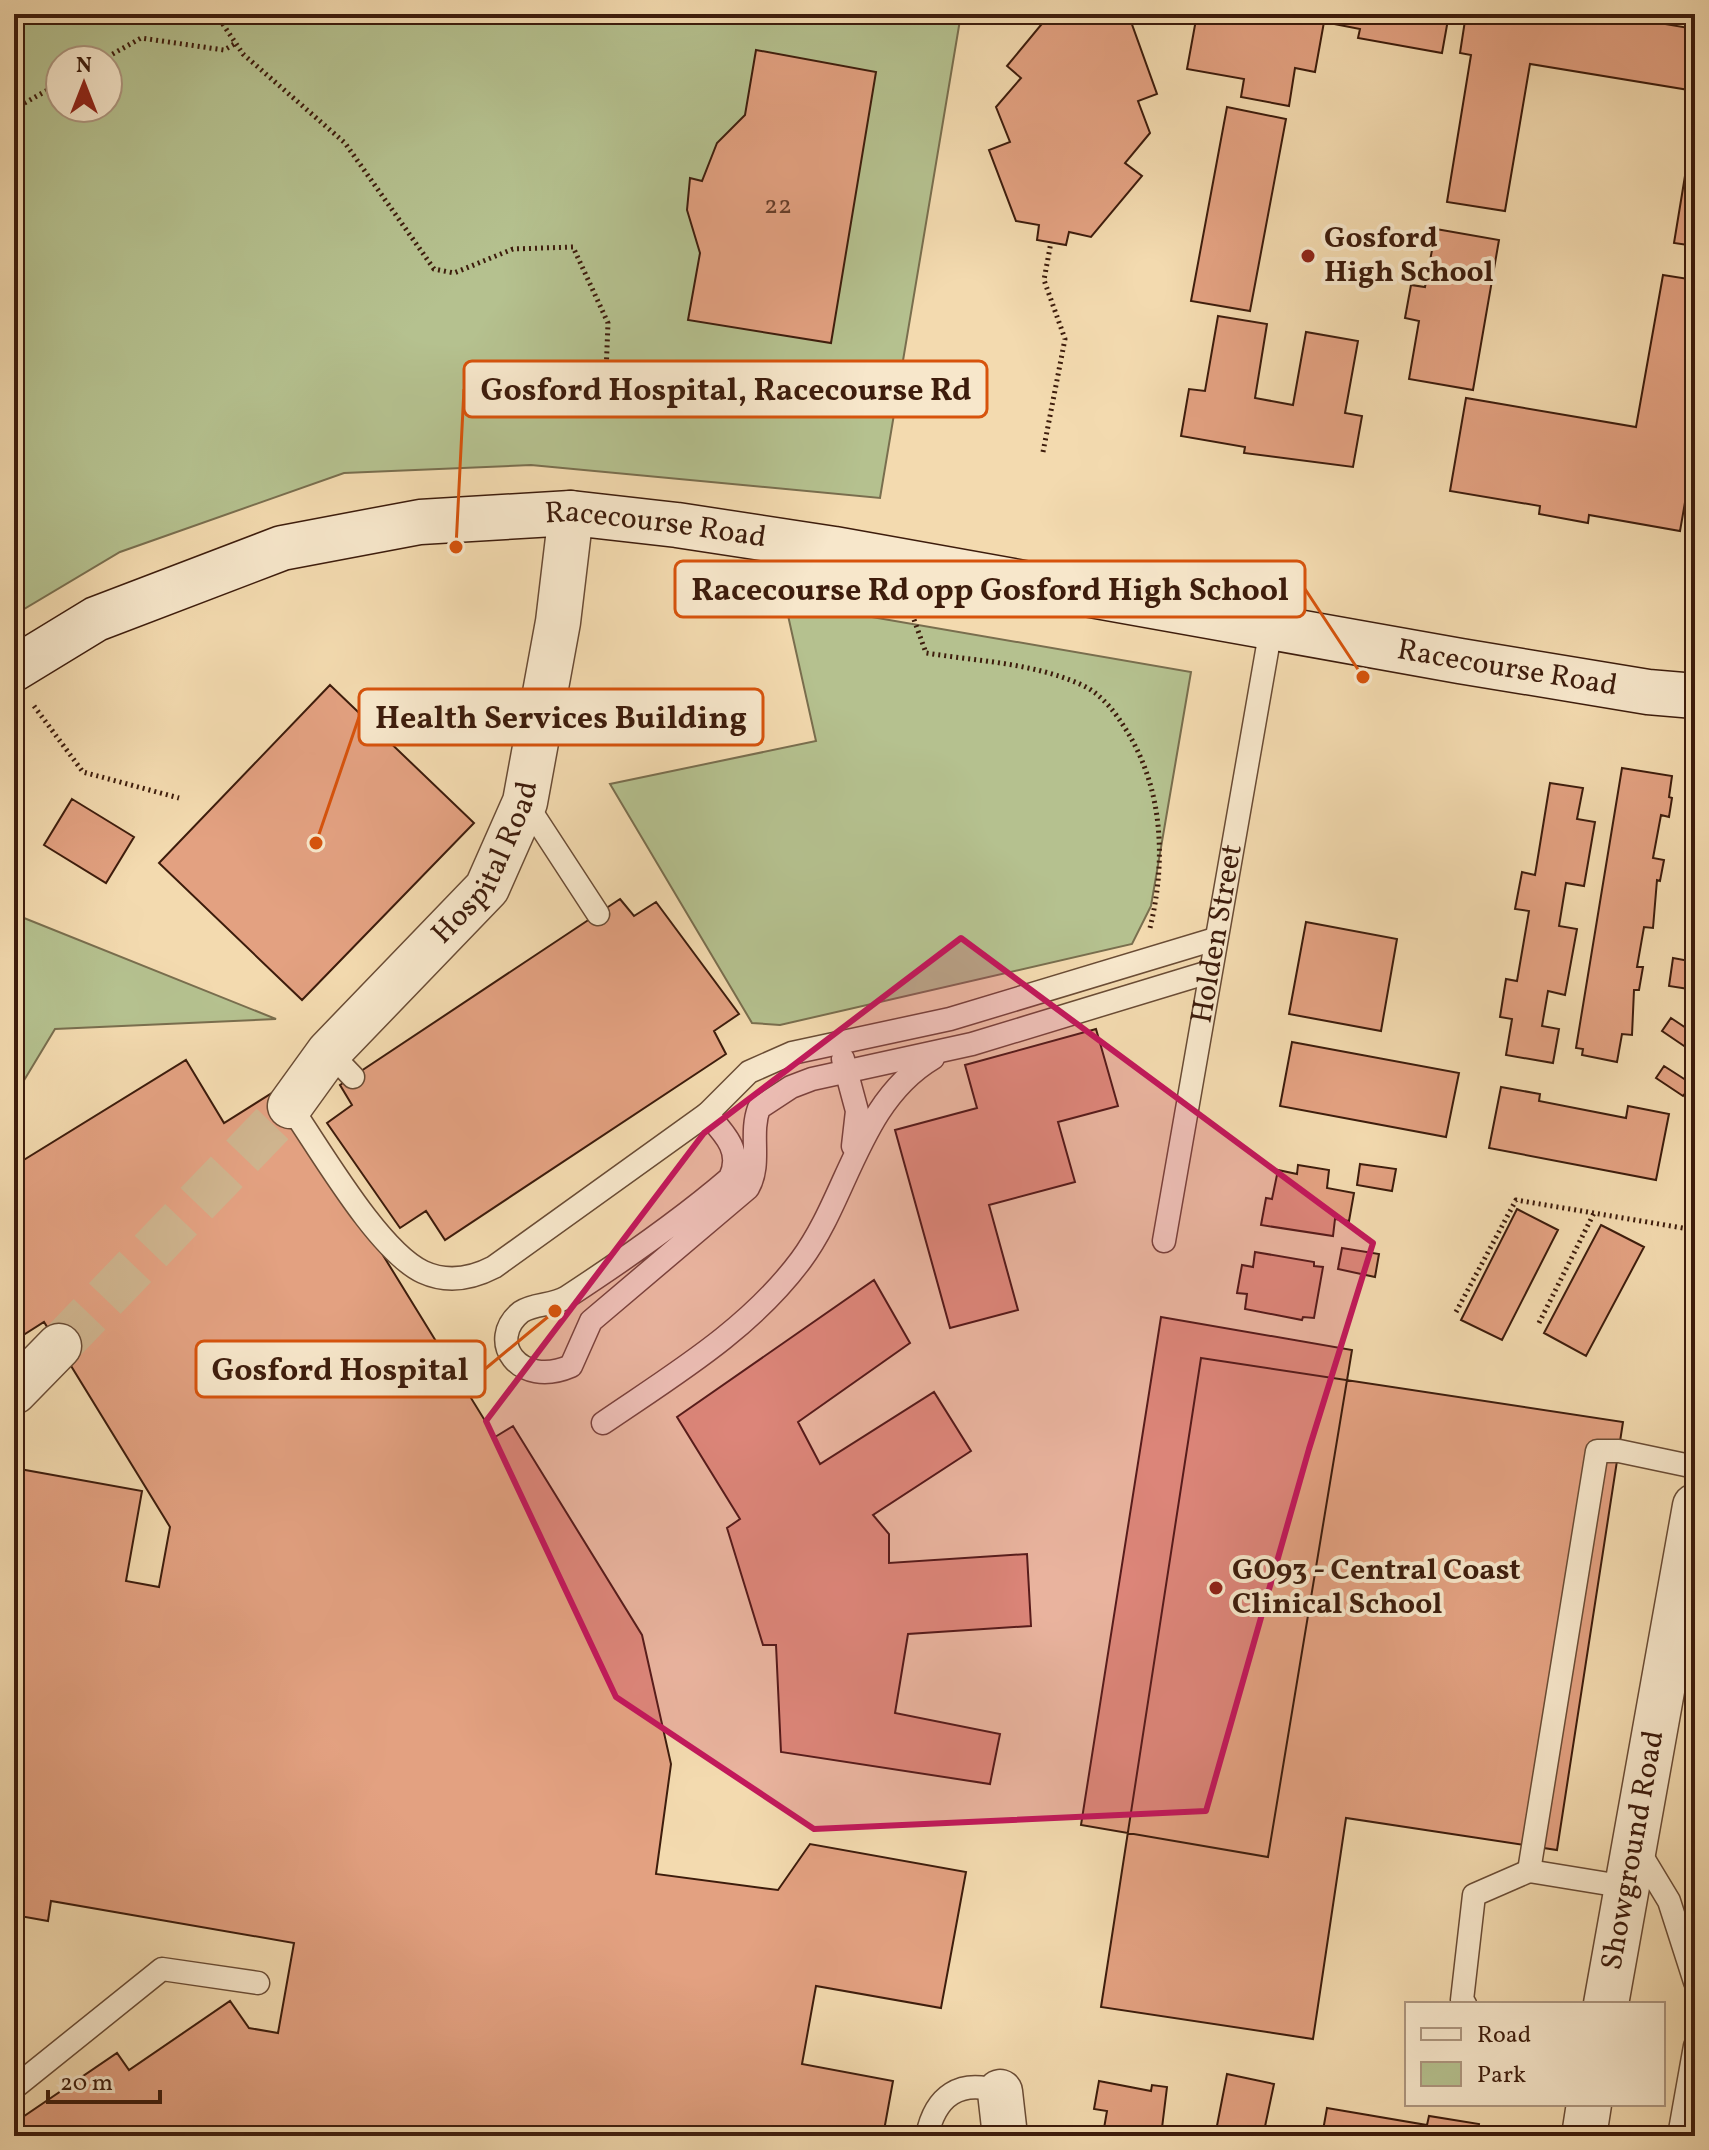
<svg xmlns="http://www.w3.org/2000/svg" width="1709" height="2150" viewBox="0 0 1709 2150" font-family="Vollkorn,serif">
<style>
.green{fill:#b5c18f;stroke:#796e4e;stroke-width:2;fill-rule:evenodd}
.building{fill:#e3a181;stroke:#3d1c0c;stroke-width:2}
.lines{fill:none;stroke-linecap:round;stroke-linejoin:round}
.minor-tunnel{stroke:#cfb48e;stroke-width:44;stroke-dasharray:44 22;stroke-linecap:butt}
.service-casing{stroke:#6a4c35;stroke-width:25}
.minor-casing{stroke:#6a4c35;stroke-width:47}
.tertiary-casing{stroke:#6a4c35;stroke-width:47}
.secondary-casing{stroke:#3d1c0c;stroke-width:47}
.path{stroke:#3d1c0c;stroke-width:5;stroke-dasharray:2 4;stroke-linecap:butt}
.service{stroke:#f7e7cb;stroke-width:22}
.minor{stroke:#f7e7cb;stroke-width:44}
.tertiary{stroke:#f7e7cb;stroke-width:44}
.secondary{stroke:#f7e7cb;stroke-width:44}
.marked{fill:#c2185b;fill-opacity:0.2;stroke:#c2185b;stroke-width:6;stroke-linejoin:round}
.poi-dot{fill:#8f2418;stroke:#f7e7cb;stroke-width:3}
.labels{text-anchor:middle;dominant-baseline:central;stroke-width:8;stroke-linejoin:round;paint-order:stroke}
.number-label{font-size:26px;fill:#663d29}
.poi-label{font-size:30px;font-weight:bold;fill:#3d1c0c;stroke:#f7e7cb;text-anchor:start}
.street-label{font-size:30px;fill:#3d1c0c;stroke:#f7e7cb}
.leader{fill:none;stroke:#d7530c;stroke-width:3}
.callout-dot{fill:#d7530c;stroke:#f7e7cb;stroke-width:3}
.callout{fill:#f7e7cb;stroke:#d7530c;stroke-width:3}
.callout-label{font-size:32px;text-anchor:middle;font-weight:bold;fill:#3d1c0c}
</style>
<rect width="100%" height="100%" fill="#f3daaf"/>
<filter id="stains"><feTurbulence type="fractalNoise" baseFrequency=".0025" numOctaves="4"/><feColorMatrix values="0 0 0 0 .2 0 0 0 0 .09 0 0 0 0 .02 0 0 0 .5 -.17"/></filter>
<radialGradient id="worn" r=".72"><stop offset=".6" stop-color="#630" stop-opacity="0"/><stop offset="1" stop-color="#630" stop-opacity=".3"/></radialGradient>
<!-- green -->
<path class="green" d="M14,14h947l-81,484 -349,-33 -187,8 -224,79 -106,63zM60,60h48v48h-48z
M785,602l406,70 -40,234 -19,38 -352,81 -28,-2 -142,-239 206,-43z
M14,914l262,105 -221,10 -41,68z"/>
<!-- building -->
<path class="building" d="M1050,14h52l28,5 27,75 -19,7 12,32 -25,30 17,13 -51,61 -22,-5 -3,13 -29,-5 2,-15 -23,-4 -27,-71 21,-8 -14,-35 25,-29 -14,-12z
M1197,14h252l-7,39 -84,-15 2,-9 -36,-7 -9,50 -20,-4 -6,38 -48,-9 3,-18 -57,-10z
M1466,14h140l89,15v62l-165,-27 -25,147 -58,-9 24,-147 -11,-2z
M756,50l120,22 -45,271 -143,-23 12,-67 -13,-43 3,-32 12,3 15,-38 28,-28z
M1227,107l59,12 -36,192 -59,-10z
M1695,115v131l-21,-3z
M1436,229l63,11 -26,150 -64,-11 10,-58 -14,-3 6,-33 14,2z
M1663,275l32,5v165l-15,86 -91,-16 -1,8 -49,-9 1,-8 -90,-15 16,-93 170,29z
M1218,316l49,8 -12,74 38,7 13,-73 52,9 -13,72 17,3 -9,51 -109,-14 1,-6 -64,-11 8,-47 16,2z
M330,685l144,138 -172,177 -143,-137z
M1622,768l50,8 -3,21 3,1 -3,19 -8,-2 -8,43 11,2 -4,21 -3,-1 -4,48 -9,-1 -7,40h6l-4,23h-5l-2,45 -10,-1 -5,28 -35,-7 1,-6 -7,-1z
M1550,783l33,5 -6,31 18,3 -11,64 -18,-3 -7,43 18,3 -12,66 -17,-4 -6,35 17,3 -6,34 -47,-8 6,-36 -12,-2 6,-38 11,2 12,-70 -14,-2 7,-37 13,3z
M72,799l62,38 -28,46 -62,-38z
M620,899l14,17 22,-14 83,112 -25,17 12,23 -281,186 -19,-29 -26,17 -73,-105 25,-18 -12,-20z
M1306,922l91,17 -16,92 -92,-17z
M1673,958l22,4v28l-26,-4z
M1671,1018l24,16 -5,16 -28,-19z
M1096,1029l22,77 -60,16 17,60 -86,23 29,105 -68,18 -55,-198 82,-22 -12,-43z
M1292,1042l167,31 -13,64 -166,-31z
M186,1060l38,63 56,-35 215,349 18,-11 129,209 29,129 -15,110 122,16 32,-46 156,28 -25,136 -125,-22 -14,78 91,17 -10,55h-869v-13l103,-70 12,17 101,-69 19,27 29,5 16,-90 -243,-42 -3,20 -34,-6v-447l128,23 -16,90 33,6 11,-60 -126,-205 -30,19v-175z
M1664,1066l28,18 -9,12 -27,-18z
M1501,1087l39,7 -1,7 87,17 2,-12 41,8 -13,66 -167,-32z
M1360,1164l36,5 -4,22 -35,-6z
M1298,1165l31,5 -2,18 27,5 -5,28 -14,-2 -2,17 -72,-11 5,-27 6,1 6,-29 19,4z
M1517,1209l41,21 -56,110 -41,-20z
M1601,1225l43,22 -58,109 -42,-23z
M1342,1248l37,6 -4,23 -37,-8z
M1255,1252l59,10v4l9,1 -9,51 -11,-1 -1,3 -57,-11 2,-15 -10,-1 5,-28 11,2z
M874,1280l36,63 -112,79 22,42 114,-72 37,59 -98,64 16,19v29l138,-9 4,72 -123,8 -13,79 105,21 -10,50 -209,-32 -5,-107h-13l-36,-117 13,-9 -63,-102z
M1161,1317l191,33 -84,507 -187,-32z
M1201,1358l422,64 -66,428 -211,-32 -33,221 -212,-32z
M1227,2074l47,10 -11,52h-48z
M1099,2081l52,10 1,-6 15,2 -6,49 -58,-2 4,-23 -13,-2z
M1327,2108l100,17 2,-9 50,8 -2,12h-155z"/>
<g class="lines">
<!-- minor-tunnel -->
<path class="minor-tunnel" d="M59,1346l231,-240"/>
<!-- service casing -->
<g class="service-casing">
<g id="service">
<path d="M525,802l73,112"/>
<path d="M1209,972l-237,72 -160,35 -21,8 -32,21c-10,27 3,55 -11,80l-157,133 -20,45c-53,23 -85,-26 -50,-54 13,-9 32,-6 46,-15 55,-36 113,-76 163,-119 13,-27 -6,-45 -23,-64l42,-42 43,-19 158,-34 265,-80"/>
<path d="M329,1052l24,25"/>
<path d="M843,1059l14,52 -4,35"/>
<path d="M290,1106c30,43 88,145 133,166 24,11 48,7 71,-5l213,-153"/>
<path id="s1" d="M1164,1241l107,-613"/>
<path d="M603,1423c70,-48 146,-93 198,-163 47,-63 58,-158 132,-202"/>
<path d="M1637,1848l32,53 26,81"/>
<path d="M1529,1871l68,-420h22l76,16"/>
<path d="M1465,2004l-3,-4 12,-105 55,-24 98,16"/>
<path d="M14,2088l148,-119 96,14"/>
<path d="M927,2136c8,-40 33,-58 73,-44"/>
<path d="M1679,2136l16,-90"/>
</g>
</g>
<!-- minor casing -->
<g class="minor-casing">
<g id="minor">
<path id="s2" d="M290,1106l39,-54 158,-164 38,-86 33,-180 13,-109"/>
<path d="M14,1392l45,-46"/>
<path d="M1000,2092l5,44"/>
</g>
</g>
<!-- tertiary casing -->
<g class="tertiary-casing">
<g id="tertiary">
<path id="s3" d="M1606,2004l89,-498"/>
<path d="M1584,2136l5,-32"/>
</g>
</g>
<!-- secondary casing -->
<g class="secondary-casing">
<g id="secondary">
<path id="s4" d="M14,669l82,-50 186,-71 138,-26 151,-9 106,12 157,24 626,112 188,31 47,4"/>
</g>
</g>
<!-- path -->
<path class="path" d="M216,14l27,40 102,89 89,126 20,4 59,-24 60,-2 35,76 -3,75
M102,60l39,-22 83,12 12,-7
M14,109l46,-26
M1043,452l22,-113 -21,-59 7,-38
M912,614l14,39c51,8 108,10 156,32 16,7 30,23 39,37 42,61 46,136 29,206
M34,706l49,66 96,26
M1456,1312l60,-112 167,28
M1539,1323l55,-110"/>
<!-- service -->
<use href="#service" class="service"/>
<!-- minor -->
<use href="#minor" class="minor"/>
<!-- tertiary -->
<use href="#tertiary" class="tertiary"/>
<!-- secondary -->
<use href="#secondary" class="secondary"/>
</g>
<!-- marked area -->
<path class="marked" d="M961,938l412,305 -64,206 -103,362 -392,18 -198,-132 -130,-276 218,-288z"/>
<!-- markers -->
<g class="poi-dot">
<circle cx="1308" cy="256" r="8"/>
<circle cx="1216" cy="1588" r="8"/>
</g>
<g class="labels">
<!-- number labels -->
<g class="number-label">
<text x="778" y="206">22</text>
</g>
<!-- poi labels -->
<g class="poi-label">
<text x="1324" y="239">Gosford<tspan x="1324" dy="34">High School</tspan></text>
<text x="1232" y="1571">GO93 - Central Coast<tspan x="1232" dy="34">Clinical School</tspan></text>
</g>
<!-- street labels -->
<g class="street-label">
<text stroke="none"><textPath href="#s4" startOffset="672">Racecourse Road</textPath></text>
<text stroke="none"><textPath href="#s4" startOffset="1536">Racecourse Road</textPath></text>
<text stroke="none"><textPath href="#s2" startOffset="316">Hospital Road</textPath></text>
<text stroke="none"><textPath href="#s1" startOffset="312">Holden Street</textPath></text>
<text stroke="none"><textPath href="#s3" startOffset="156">Showground Road</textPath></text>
</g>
</g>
<!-- callouts -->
<path class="leader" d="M456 547L464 389M1363 677L1305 589M316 843L359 717M555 1311L485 1369"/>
<g class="callout-dot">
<circle cx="456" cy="547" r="8"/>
<circle cx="1363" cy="677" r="8"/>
<circle cx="316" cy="843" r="8"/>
<circle cx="555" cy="1311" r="8"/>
</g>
<g class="callout">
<rect x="464" y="361" width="523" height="56" rx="8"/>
<rect x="675" y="561" width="630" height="56" rx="8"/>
<rect x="359" y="689" width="404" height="56" rx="8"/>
<rect x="196" y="1341" width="289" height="56" rx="8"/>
</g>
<g class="callout-label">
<text x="726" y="400">Gosford Hospital, Racecourse Rd</text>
<text x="990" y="600">Racecourse Rd opp Gosford High School</text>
<text x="561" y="728">Health Services Building</text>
<text x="340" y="1380">Gosford Hospital</text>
</g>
<!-- margin -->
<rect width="1709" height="2150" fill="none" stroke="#f3daaf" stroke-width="48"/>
<rect x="16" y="16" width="1677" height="2118" fill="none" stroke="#3d1c0c" stroke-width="4"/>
<rect x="24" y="24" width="1661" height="2102" fill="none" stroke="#3d1c0c" stroke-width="2"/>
<!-- legend -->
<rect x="1405" y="2002" width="260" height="104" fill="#f7e7cb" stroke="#ad967f" stroke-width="2"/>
<rect x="1421" y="2028" width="40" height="12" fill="#f7e7cb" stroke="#ad967f" stroke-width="2"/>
<text x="1477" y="2042" font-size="24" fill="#3d1c0c">Road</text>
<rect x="1421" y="2062" width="40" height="24" fill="#b5c18f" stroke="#ad967f" stroke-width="2"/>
<text x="1477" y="2082" font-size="24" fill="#3d1c0c">Park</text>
<!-- north arrow -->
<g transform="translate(84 84)"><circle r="38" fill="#f7e7cb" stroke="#ad967f" stroke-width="2"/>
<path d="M0-6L14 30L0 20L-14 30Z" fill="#8f2418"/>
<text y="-12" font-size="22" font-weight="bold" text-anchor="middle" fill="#3d1c0c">N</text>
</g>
<!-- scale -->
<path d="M48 2090v12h112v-12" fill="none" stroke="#3d1c0c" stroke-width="4"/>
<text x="60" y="2090" font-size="24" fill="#3d1c0c" stroke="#f7e7cb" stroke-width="6" paint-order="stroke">20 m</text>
<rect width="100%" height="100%" filter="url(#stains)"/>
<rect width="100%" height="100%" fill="url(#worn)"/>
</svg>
